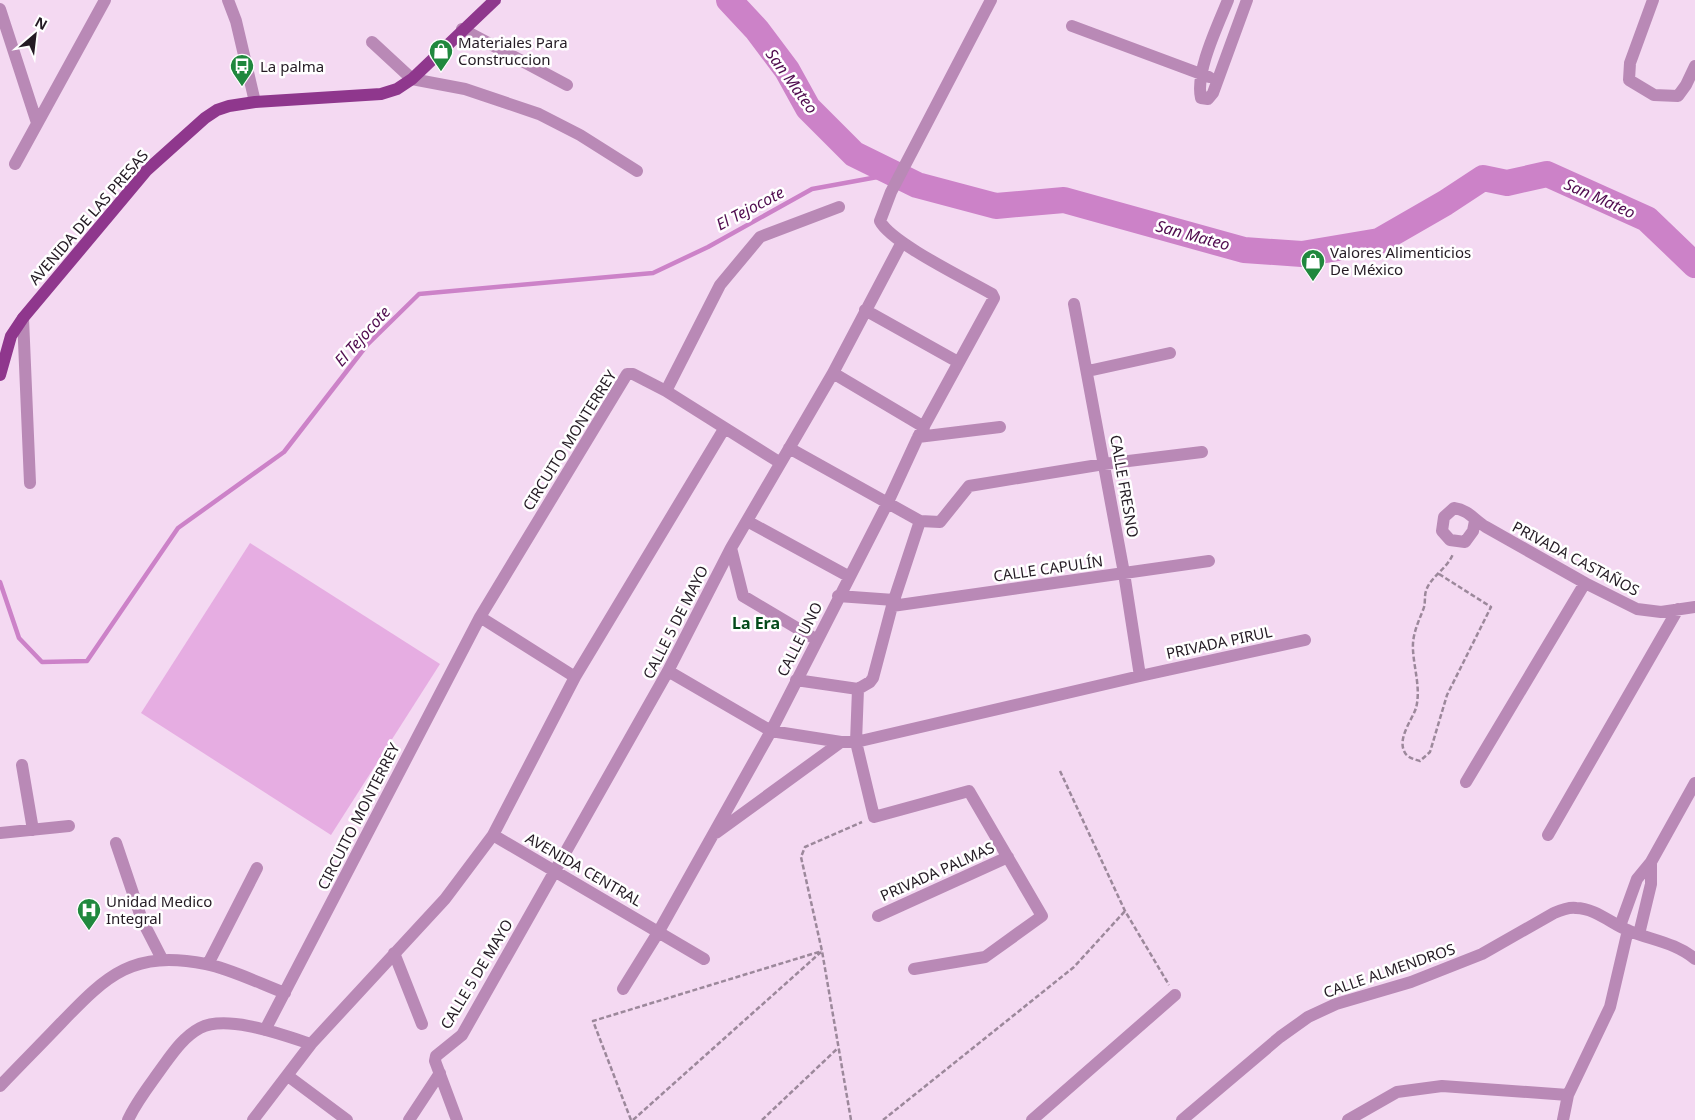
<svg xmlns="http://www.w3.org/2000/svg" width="1695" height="1120" viewBox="0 0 1695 1120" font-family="'Noto Sans',sans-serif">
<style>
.green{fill:#e6ade2}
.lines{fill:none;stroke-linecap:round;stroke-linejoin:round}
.stream{stroke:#cc82c8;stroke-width:4.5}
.river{stroke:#cc82c8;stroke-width:26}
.path{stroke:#9c889b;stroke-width:2.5;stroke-dasharray:5 2.5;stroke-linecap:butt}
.minor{stroke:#b989b6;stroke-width:12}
.major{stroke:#8f378d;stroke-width:12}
.labels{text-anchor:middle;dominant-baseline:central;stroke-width:5;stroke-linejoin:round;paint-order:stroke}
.poi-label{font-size:15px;fill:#241b24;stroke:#fff;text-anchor:start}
.street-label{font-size:15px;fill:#241b24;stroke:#fff}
.water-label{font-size:16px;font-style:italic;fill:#500c4f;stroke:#fff}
.neighbourhood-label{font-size:16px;font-weight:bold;fill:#044a1b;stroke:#fff}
</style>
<rect width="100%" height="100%" fill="#f4d9f2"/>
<!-- green -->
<path class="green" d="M250,543l190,121 -109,171 -190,-122z"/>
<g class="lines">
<!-- stream -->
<path class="stream" d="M0,582l19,56 23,24 45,-1 91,-133 106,-76 83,-107 52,-51 234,-21 55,-26 104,-58 82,-15"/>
<!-- river -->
<path class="river" d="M729,0l28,30 30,40 21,38 46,46 63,31 79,21 68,-6 180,50 58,4 77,-13 66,-38 38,-25 24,5 40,-9 100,45 48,46"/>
<!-- path -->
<path class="path" d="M1439,574l52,33 -44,88 -17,57 -10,9c-6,-2 -13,-3 -16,-10 -6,-14 8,-31 12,-43 5,-19 -2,-39 -3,-58 -1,-15 5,-27 10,-40 3,-6 1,-14 3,-19 4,-14 21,-22 27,-37
M1060,771l65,140 44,74
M631,1120l-38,-99 229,-70
M633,1120l188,-168
M762,1120l76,-72
M851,1120l-29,-169 -21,-94 4,-10 57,-25
M883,1120l191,-153 51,-56"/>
<!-- minor -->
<path class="minor" d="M228,0l8,21 19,81
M1228,0c-10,25 -33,72 -27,98l7,1 5,-6 34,-93
M1653,0l-23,63 -1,17 25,15 24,1 8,-11 9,-19
M0,9l37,114
M1072,26l137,51
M462,29l105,56
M372,42l40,37 53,10 74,25 41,21 57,36
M15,164l90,-164
M1074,304l50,269 16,103
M865,310l93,52
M23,318l7,165
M1088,371l82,-18
M833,373l91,54
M666,391l54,-106 40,-48 79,-30
M918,437l82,-10
M789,448l131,73 20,1 29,-36 135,-22 98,-12
M747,521l101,55
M1475,521l-2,10 -8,11 -15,-2 -8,-9 2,-14 10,-9c15,2 20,12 32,19l99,56 52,26 24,3 34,-5
M731,548l12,48 74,44
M838,596l56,4
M892,606l317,-45
M480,617l95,60
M668,671l103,60 70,11h15l284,-66 165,-36
M796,680l62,9
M858,689l-2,53 18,75 95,-26 73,125 -57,41 -71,12
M858,689l12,-7 3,-4 19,-72 28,-85
M22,765l11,65
M1466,782l119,-199
M0,833l69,-7
M716,833l125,-91
M493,835l211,124
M1548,835l130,-226
M116,843l26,77 20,39
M878,916l130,-59
M1620,926l17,-47 14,-17 44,-79
M1639,934l12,-50v-22
M394,953l28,71
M208,964l49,-96
M623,989l36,-58 112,-200 117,-229 30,-65 76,-139 -2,-4c-24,-14 -101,-51 -112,-73l11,-29 100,-192
M265,1030l215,-413 147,-243h6l33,17 113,71
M288,1076l59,44
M0,1086c20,-21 41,-42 61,-63 47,-49 72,-73 145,-59 25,5 55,20 79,29
M128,1120c8,-18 21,-34 33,-51 11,-15 22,-32 39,-41 27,-14 83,7 111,16
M253,1120l58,-76 134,-145 48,-64 82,-158 149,-248
M409,1120l31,-47
M457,1120l-22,-59 1,-5 26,-21 206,-364 63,-123 102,-175 69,-131
M1032,1120l143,-125
M1182,1120l98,-83 28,-20 28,-13 75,-22 71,-28 72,-41c7,-3 15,-6 22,-5 18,0 35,15 51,22 23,10 48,12 68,29
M1348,1120l49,-28 45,-6 126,9
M1563,1120l5,-25 42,-88 18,-77"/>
<!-- major -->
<path class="major" d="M0,375l11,-39 12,-18 124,-148 58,-52 12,-8 12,-4 26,-4 126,-8 16,-5 15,-10 83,-79"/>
</g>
<!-- icons -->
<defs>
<g id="shop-pin" transform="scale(1.25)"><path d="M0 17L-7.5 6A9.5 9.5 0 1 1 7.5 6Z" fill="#20883e" stroke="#fff"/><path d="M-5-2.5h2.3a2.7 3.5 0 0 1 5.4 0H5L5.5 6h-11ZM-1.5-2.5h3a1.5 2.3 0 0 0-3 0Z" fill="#fff"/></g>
<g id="bus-pin" transform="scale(1.25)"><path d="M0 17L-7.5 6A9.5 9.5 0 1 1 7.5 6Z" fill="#20883e" stroke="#fff"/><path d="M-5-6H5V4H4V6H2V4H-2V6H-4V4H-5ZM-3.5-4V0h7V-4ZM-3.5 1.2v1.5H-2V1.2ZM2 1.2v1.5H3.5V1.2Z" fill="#fff"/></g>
<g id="hospital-pin" transform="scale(1.25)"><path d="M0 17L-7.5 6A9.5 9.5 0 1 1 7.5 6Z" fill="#20883e" stroke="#fff"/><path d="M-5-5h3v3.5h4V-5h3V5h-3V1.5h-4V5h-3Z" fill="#fff"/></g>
</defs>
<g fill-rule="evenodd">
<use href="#shop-pin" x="441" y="51"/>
<use href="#bus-pin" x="242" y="66"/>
<use href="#shop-pin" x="1313" y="261"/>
<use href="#hospital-pin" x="89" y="910"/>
</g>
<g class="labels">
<!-- poi labels -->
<g class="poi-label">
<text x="458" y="42">Materiales Para<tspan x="458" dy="17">Construccion</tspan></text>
<text x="260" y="66">La palma</text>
<text x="1330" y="252">Valores Alimenticios<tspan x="1330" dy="17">De México</tspan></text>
<text x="106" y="901">Unidad Medico<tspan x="106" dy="17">Integral</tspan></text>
</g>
<!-- street labels -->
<g class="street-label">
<text transform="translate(88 217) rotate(-49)">AVENIDA DE LAS PRESAS</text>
<text transform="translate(569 440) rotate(-58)">CIRCUITO MONTERREY</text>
<text transform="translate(1125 486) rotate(80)">CALLE FRESNO</text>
<text transform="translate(1576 558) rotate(28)">PRIVADA CASTAÑOS</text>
<text transform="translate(1048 568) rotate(-8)">CALLE CAPULÍN</text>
<text transform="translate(675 622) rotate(-63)">CALLE 5 DE MAYO</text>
<text transform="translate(799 639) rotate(-63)">CALLE UNO</text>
<text transform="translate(1219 642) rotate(-12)">PRIVADA PIRUL</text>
<text transform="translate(358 816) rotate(-63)">CIRCUITO MONTERREY</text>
<text transform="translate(584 869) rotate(30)">AVENIDA CENTRAL</text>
<text transform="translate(937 871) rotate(-24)">PRIVADA PALMAS</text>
<text transform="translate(1389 970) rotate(-19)">CALLE ALMENDROS</text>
<text transform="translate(476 974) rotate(-59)">CALLE 5 DE MAYO</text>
</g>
<!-- water labels -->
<g class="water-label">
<text transform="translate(792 81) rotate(54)">San Mateo</text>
<text transform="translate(1600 198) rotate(24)">San Mateo</text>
<text transform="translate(750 208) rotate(-28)">El Tejocote</text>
<text transform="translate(1193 235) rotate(15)">San Mateo</text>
<text transform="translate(362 336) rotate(-48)">El Tejocote</text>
</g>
<!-- neighbourhood labels -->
<g class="neighbourhood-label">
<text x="756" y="623">La Era</text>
</g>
</g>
<!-- north arrow -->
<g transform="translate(35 35) rotate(28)" stroke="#ffffff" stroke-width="4" paint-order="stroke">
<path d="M0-4L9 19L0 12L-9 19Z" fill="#241b24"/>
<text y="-8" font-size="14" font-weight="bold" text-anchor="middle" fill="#241b24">N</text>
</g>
</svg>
